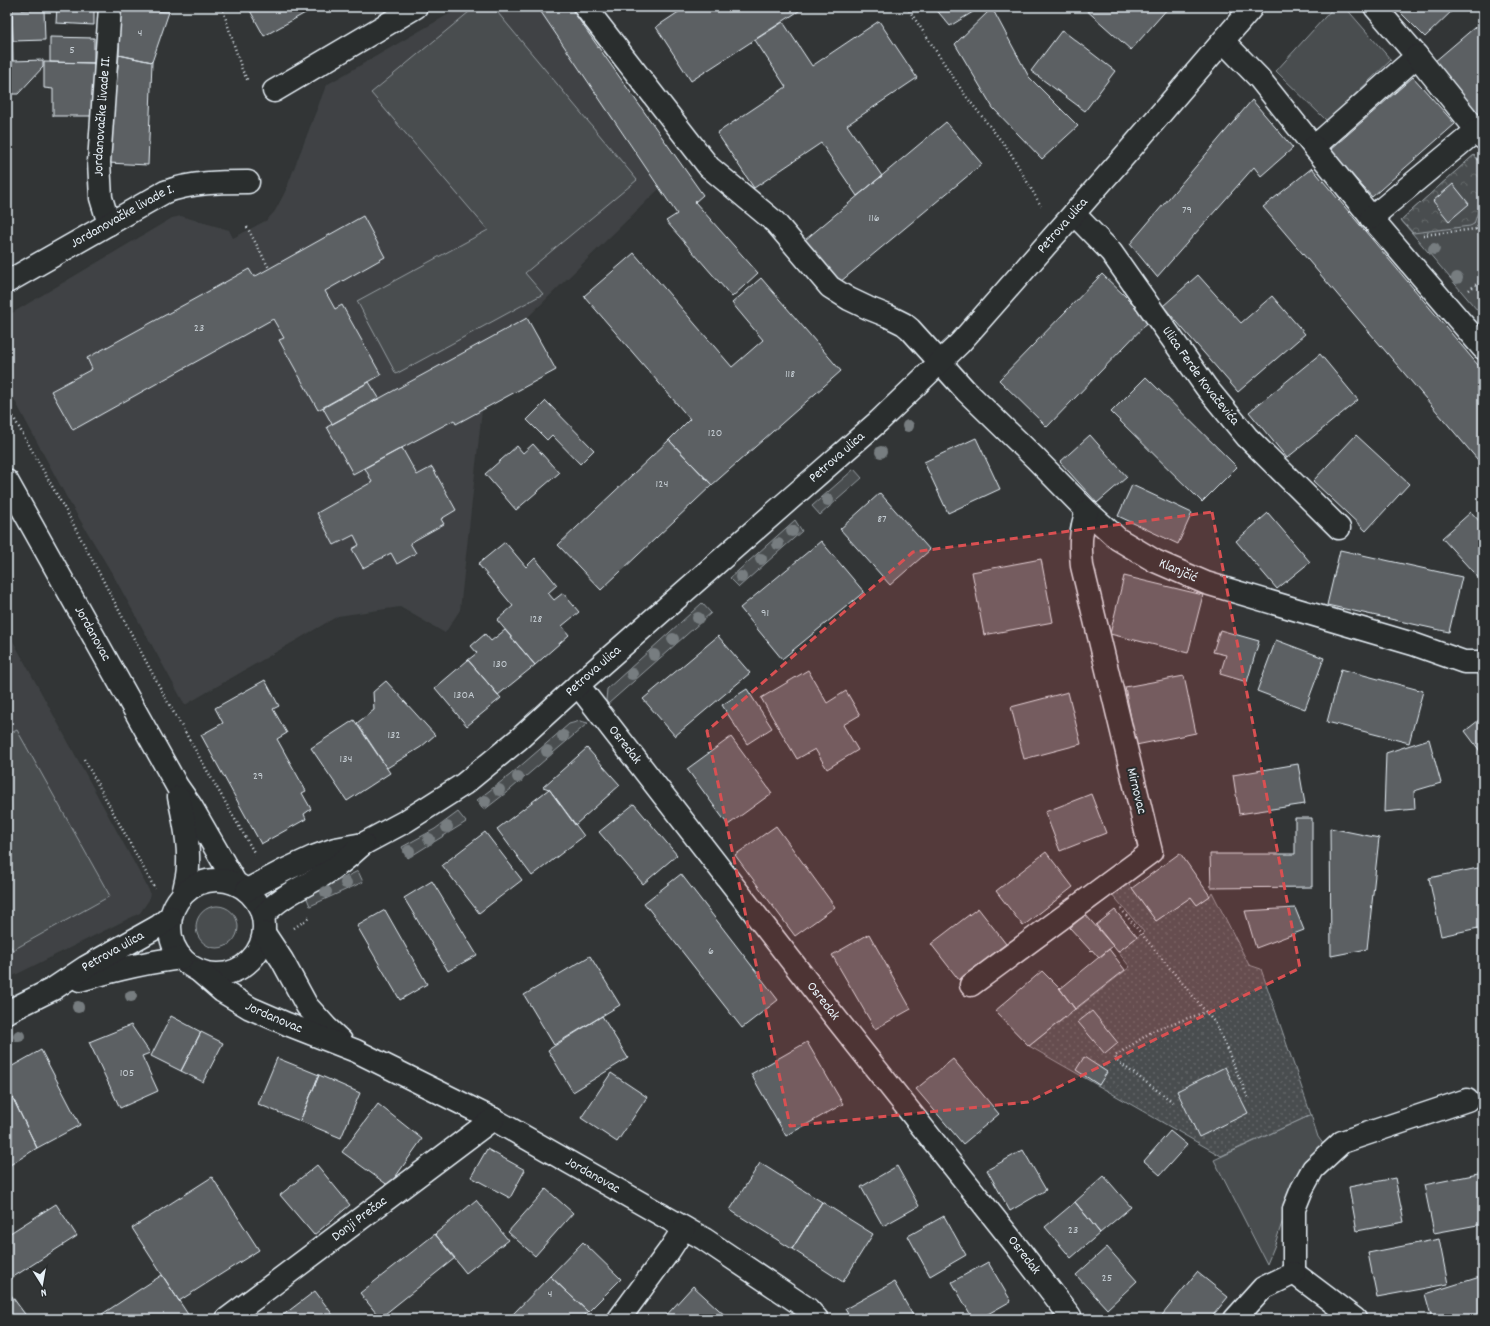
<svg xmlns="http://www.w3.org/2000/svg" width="1490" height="1326" viewBox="0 0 1490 1326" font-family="Dekko,sans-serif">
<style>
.built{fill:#3f4244}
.green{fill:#494d4f;stroke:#989fa4}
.forest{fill:url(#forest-crowns);stroke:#989fa4}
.garden{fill:url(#garden-dots);stroke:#989fa4}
.building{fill:#5c6063;stroke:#e8f1f8}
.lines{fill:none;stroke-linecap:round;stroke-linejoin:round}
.minor-casing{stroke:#e8f1f8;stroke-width:25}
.path{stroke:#e8f1f8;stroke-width:2.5;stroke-dasharray:1 3;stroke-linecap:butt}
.minor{stroke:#2a2d2e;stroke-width:22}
.tree{fill:#777d80}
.marked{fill:#da5052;fill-opacity:0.2;stroke:#da5052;stroke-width:3;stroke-dasharray:8 5;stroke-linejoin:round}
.labels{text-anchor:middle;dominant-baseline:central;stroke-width:4;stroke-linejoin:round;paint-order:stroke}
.number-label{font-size:12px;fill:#c5cdd3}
.street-label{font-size:14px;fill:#e8f1f8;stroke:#2a2d2e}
</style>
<defs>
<pattern id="forest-crowns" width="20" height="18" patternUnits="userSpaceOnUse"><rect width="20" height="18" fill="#494d4f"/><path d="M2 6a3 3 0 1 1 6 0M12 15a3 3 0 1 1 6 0" fill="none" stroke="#636769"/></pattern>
<pattern id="garden-dots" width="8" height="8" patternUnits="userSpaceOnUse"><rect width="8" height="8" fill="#494d4f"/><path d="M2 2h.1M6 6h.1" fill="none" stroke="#636769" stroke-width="1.8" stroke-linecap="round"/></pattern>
</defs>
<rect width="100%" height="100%" fill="#323536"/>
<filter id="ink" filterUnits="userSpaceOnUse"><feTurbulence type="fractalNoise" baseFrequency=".025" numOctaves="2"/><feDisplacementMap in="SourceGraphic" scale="8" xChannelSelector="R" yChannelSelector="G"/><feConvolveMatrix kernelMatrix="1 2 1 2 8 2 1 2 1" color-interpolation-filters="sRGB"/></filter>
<g filter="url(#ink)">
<!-- built -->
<path class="built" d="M461,7h74l4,2 120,180 -132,129 29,52 -74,40 -22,200 -15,23 -45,-26 -62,9 -153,89 -72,-130 -46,-77 -60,-112v-70l165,-98 9,-2 48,14 4,8 34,-18 8,-9 10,-19 40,-104 3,-4z
M7,630l143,262 -1,8 -9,13 -133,66z"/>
<!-- green -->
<path class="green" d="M475,7h18l144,173 -112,93 18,21 -147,80 -39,-73 131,-71 -117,-137z
M1334,7h11l46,53 -64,61 -51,-50z
M1474,155l9,11v151l-82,-97z
M854,469l8,9 -42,37 -8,-9z
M795,520l7,11 -63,56 -9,-9z
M702,603l9,10 -103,91 -2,-4 1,-11z
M580,721l8,2 -77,66 -27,21 -7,-10 33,-25 59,-51z
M17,730l93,166 -97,54 -6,-10v-205z
M458,812l8,10 -58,36 -6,-11 33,-18z
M358,871l5,11 -53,24 -4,-10z
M196 927a21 21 0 1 1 42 0a21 21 0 1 1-42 0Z
M1311,1115l7,22 6,8 -31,44 -19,58 -7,17 -53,-104z"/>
<!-- forest -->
<path class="forest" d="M1474,155l9,11v30l-9,28 -4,2 -57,7 -12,-13z"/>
<!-- garden -->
<path class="garden" d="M1126,882l6,6 24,33 35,-24 6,8 13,-9 2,-4 37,73 12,4 50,146 -90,41 -192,-110 101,-79 -12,-15 26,-20 -33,-39z"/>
<!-- building -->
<path class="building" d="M7,7h5l1,54 30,-1v7l-25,27h-11z
M12,7h10v3l22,-1 1,31 -32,1z
M57,7h37v18l-38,-2z
M248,7h68l-52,29z
M541,7h29l133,188 -8,7 63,71 -26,24 -66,-76 11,-7 -138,-205z
M686,7h119l-114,74 -35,-54z
M934,7h47l-31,19z
M1084,7h85l-38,43 -47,-42z
M1395,7h61l-31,30z
M992,8l37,69 49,49 -36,33 -49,-51 -38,-64z
M120,9l49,3 -17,50 -33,-7z
M879,21l38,57 -70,47 35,51 -25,20 -36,-53 -67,45 -37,-55 69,-46 -31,-47 28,-18 29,44z
M1481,22l2,2v96l-49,-58z
M1062,30l53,41 -30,40 -54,-40z
M50,37l44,1v25l-44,-1z
M119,55l33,7 -4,103 -40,-2z
M44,62l50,1 -1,53h-40v-27l-9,-1z
M1413,77l42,47 -83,73 -42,-47z
M1252,100l41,48 -32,28 -7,-9 -97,110 -27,-33z
M946,122l36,42 -142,118 -35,-42z
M1312,168l171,203v95l-220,-259z
M1453,184l16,20 -20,17 -16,-20z
M363,216l22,41 -60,34 10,18 7,-4 39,70 -63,35 -39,-70 5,-2 -11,-19 -200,111 -22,-39 41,-22 -5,-11 162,-89 5,8z
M634,253l98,114 31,-27 -31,-37 29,-25 80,93 -129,114 -43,-45 21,-21 -106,-123z
M1102,274l48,46 -103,107 -48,-47z
M1198,275l43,48 31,-27 33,38 -67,58 -75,-86z
M527,318l29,52 -100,54 -2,-4 -101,54 -26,-47z
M1320,354l38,46 -71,58 -38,-46z
M1146,377l91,90 -35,35 -91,-90z
M369,382l10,16 -47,26 -9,-16z
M546,401l48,49 -14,14 -28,-29 -5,5 -20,-20z
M1090,435l37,42 -30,26 -37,-41z
M1356,435l53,49 -43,47 -53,-50z
M976,438l24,51 -52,24 -24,-51z
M669,440l43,45 -111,105 -43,-45z
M533,444l26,29 -43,37 -31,-36 32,-28 6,7z
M402,448l15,27 15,-8 24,43 -15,9 3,5 -34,19 6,10 -19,11 -6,-11 -28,15 -11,-19 7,-4 -5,-10 -20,10 -17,-32 55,-31 -7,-14z
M1132,485l60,28 -14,31 -60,-28z
M880,493l50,57 -40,35 -50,-56z
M1471,512l12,13v58l-41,-45z
M1268,513l42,49 -33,27 -41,-48z
M821,541l43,51 -82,67 -42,-51z
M505,542l21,25 9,-9 22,27 -9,8 6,7 9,-7 16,19 -17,14 7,9 -34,30 -38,-45 16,-14 -35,-42z
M1340,550l122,27 -13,55 -122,-27z
M1041,559l12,63 -69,13 -12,-63z
M1124,576l79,19 -15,58 -78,-19z
M505,630l30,35 -37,30 -30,-35 9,-7 -6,-7 14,-12 6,7z
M1220,630l39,11 -12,41 -27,-8 6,-19 -13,-3z
M718,636l32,37 -75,63 -32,-37z
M1276,640l48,18 -19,51 -48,-18z
M468,660l33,38 -34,28 -32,-38z
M1341,669l82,22 -14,52 -82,-21z
M808,670l19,33 19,-12 14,24 -17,10 15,25 -31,19 -12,-20 -18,10 -36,-61z
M1184,676l12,57 -60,12 -11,-58z
M265,680l14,26 -6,3 14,24 -10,6 29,52 -4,2 9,16 -7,5 2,5 -45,25 -60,-109 22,-12 -8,-15z
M386,681l49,54 -14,12 -34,21 -30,-45 17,-13 -1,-18z
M747,689l25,39 -25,16 -25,-39z
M1068,692l13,52 -57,15 -13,-52z
M1483,717v38l-18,-24z
M354,720l36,53 -43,28 -36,-53z
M731,737l41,56 -44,32 -41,-56z
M1429,739l12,44 -27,8 1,18 -31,3 2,-59z
M587,748l33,37 -45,40 -26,-36 -6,-2z
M1298,764l7,40 -66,10 -6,-39z
M549,789l35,47 -52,40 -35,-47z
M1091,794l15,39 -46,18 -15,-39z
M634,804l43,51 -34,29 -44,-52z
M1295,818h17v69l-101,1 -1,-34h85z
M776,826l59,81 -40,29 -60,-81z
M1330,828l49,10 -12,111 -36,7z
M485,832l37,48 -43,33 -37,-48z
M1046,852l27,35 -50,39 -27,-35z
M1180,853l30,43 -13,9 -6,-8 -35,24 -24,-33z
M1483,867v60l-42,9 -12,-58z
M681,874l97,126 -36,28 -98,-125z
M432,881l45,74 -29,16 -44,-73z
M978,908l28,36 -47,36 -28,-36z
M1295,908l9,22 -48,18 -11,-37z
M385,910l42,74 -27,16 -43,-74z
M1115,910l22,27 -19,15 -22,-27z
M1085,914l28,32 -14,12 -7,-8 -1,1 -21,-23z
M869,934l42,75 -36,20 -43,-74z
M1109,949l16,21 -50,39 -15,-20z
M590,956l30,49 -66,40 -30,-50z
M1042,971l18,18 15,20 -46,37 -34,-35z
M1092,1011l26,32 -13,11 -27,-32z
M171,1016l30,16 -20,39 -30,-15z
M602,1016l26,42 -55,34 -25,-42z
M131,1025l19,28 -8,3 16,35 -38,17 -31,-66z
M201,1032l22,11 -20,39 -22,-11z
M807,1042l36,62 -57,32 -35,-62z
M41,1050l39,75 -43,23 -30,-62v-17z
M1084,1057l23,15 -8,13 -23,-15z
M277,1058l42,17 -19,46 -42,-17z
M953,1059l46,55 -36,30 -47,-55z
M1225,1067l23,46 -49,24 -22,-46z
M611,1073l36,24 -30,45 -36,-24z
M319,1075l41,18 -19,45 -41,-17z
M7,1086l30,62 -30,19z
M378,1104l44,35 -33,47 -47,-34z
M1170,1131l17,14 -27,30 -16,-14z
M487,1149l38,21 -15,28 -39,-21z
M1023,1150l23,40 -36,21 -23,-41z
M760,1163l62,39 -30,47 -62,-39z
M317,1165l33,40 -36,30 -34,-40z
M897,1166l22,40 -36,20 -22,-39z
M1483,1173v51l-49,9 -10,-48z
M1104,1176l27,31 -31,26 -25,-31z
M212,1177l47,73 -80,51 -47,-73z
M1395,1178l9,44 -47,9 -8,-44z
M546,1189l27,24 -38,43 -27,-24z
M476,1200l32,40 -42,33 -31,-39z
M822,1202l51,32 -30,48 -51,-33z
M1075,1202l25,31 -29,25 -26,-31z
M56,1204l21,32 -70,45v-46z
M944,1216l22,39 -36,21 -22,-40z
M435,1234l20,24 -75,60 -20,-25z
M1439,1239l9,45 -71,13 -9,-44z
M583,1242l38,37 -33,33 -38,-36z
M1107,1247l30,34 -30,28 -31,-34z
M988,1262l23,39 -32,18h-6l-21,-37z
M1197,1272l31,25 -18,22h-51z
M162,1275l29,44h-94l-1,-1z
M550,1276l38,36 -7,7h-63l-5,-5z
M1483,1276v43h-51l-7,-25z
M894,1282l21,37h-64l-6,-10z
M693,1286l36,33h-66z
M315,1291l21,28h-58z
M11,1295l16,22 -3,2h-17v-21z"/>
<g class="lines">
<!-- minor casing -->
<g class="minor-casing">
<g id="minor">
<path id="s1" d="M585,7l124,160 66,55 55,65 19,12 19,9 20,8 16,8 6,5 56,62 69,67 52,53 31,28 37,22 51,22 207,61 51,18h19"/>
<path d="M1223,41l36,37 55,69 103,-91 -42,-49"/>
<path d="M1417,56l66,82"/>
<path d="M274,91l142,-84"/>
<path d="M1314,147l61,75 108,126"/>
<path id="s2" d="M1074,214l37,38 95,135 41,50 92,91"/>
<path d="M1371,218l106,-88"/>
<path id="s3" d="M109,224l-8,-26 -2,-36 11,-155"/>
<path id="s4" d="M7,282l158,-90c27,-10 55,-10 83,-10"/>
<path id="s5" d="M7,481l170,305 14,20 45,78"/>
<path id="s6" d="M578,685l253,327 180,227 59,77"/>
<path d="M179,797c5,23 10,45 9,69 0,9 -3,19 -5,28"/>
<circle cx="217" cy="927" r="47"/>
<path id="s7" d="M247,890l38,-20 28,-13 22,-8 28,-5 43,-23 58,-37 55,-45 59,-54 301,-264 81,-78 167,-190 125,-146"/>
<path d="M263,916c16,-19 38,-28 59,-40 15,-9 28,-20 41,-32"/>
<path d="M264,933l18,27 25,46 19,21 15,14"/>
<path id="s8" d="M199,971l23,20 28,17 37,16 69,27 137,68 211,120 104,70 9,10"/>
<path d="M80,980c34,-10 66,-18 101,-22"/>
<path d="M971,985l180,-133 -69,-286c-2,-20 -2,-36 5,-55"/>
<path id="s9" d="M7,1012l46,-23 33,-22 73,-41 11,-9"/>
<path d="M1294,1273v-64l8,-20 11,-20 29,-27 125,-42"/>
<path d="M1294,1273l61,46"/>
<path id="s10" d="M227,1319l266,-200"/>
<path d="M619,1319l50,-68 15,-23"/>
<path d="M1235,1319l28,-31 31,-15"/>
</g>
</g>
<!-- path -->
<path class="path" d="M222,7l20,63 6,11
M907,7l58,88 45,57 31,54
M247,227l22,41
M1476,229l7,7
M1423,235l53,-6 7,-20
M1469,290l14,-11
M7,406l64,114 95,179 89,155
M84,759l71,130
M1121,909l95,115 32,74
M294,928l15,-10 -1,-2
M1173,1102l-56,-41 -2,-5 41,-27 50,-17"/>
<!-- minor -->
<use href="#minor" class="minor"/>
</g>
<!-- trees -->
<g class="tree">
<circle cx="1434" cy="249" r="6"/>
<circle cx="1457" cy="278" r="6"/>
<circle cx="908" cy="426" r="6"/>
<circle cx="881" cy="452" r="6"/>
<circle cx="828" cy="500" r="6"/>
<circle cx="792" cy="531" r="6"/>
<circle cx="778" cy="544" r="6"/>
<circle cx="761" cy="559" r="6"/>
<circle cx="741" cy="577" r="6"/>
<circle cx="698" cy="618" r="6"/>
<circle cx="673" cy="639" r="6"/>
<circle cx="654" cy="655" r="6"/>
<circle cx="632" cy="674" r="6"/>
<circle cx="563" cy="736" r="6"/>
<circle cx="547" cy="751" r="6"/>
<circle cx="518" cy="777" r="6"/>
<circle cx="499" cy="790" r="6"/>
<circle cx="485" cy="801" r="6"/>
<circle cx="447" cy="827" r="6"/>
<circle cx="429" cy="839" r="6"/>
<circle cx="409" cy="851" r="6"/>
<circle cx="346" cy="883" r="6"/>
<circle cx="326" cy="892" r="6"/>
<circle cx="131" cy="996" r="6"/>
<circle cx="78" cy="1007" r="6"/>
<circle cx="19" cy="1036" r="6"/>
</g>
</g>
<!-- marked area -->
<path class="marked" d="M1212,512l88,456 -272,134 -238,24 -83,-395 206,-179z"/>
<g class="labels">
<!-- number labels -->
<g class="number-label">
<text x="140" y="33">4</text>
<text x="72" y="50">5</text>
<text x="1187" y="210">79</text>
<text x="874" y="218">116</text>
<text x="199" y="328">23</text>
<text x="790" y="374">118</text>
<text x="715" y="433">120</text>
<text x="662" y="484">124</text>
<text x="882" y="519">87</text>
<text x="765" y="613">91</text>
<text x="536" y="619">128</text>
<text x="500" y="664">130</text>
<text x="464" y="695">130A</text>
<text x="394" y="735">132</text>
<text x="346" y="759">134</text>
<text x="258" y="776">29</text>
<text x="711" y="951">6</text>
<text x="127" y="1073">105</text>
<text x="1073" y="1230">23</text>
<text x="1107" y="1278">25</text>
<text x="550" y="1294">4</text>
</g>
<!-- street labels -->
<g class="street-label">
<text stroke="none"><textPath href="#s3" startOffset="109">Jordanovačke livade II.</textPath></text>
<text stroke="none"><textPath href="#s4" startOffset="133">Jordanovačke livade I.</textPath></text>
<text stroke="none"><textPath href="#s7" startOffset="1063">Petrova ulica</textPath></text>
<text stroke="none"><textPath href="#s2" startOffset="206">Ulica Ferde Kovačevića</textPath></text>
<text stroke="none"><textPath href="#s7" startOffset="739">Petrova ulica</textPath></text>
<text stroke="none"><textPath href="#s1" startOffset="828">Klanjčić</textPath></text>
<text stroke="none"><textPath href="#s5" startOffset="175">Jordanovac</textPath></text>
<text stroke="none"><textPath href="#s7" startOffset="415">Petrova ulica</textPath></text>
<text stroke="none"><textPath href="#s6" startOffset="76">Osredak</textPath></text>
<text transform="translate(1136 791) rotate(76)">Mirnovac</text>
<text stroke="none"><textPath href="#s9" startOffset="122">Petrova ulica</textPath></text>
<text stroke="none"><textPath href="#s6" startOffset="400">Osredak</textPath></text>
<text stroke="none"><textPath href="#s8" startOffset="89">Jordanovac</textPath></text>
<text stroke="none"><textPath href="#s8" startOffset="445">Jordanovac</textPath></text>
<text stroke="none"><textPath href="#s10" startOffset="166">Donji Prečac</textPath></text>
<text stroke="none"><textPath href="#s6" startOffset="724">Osredak</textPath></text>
</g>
</g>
<!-- margin -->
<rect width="1490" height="1326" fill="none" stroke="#2a2d2e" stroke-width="24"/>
<rect x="12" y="12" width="1466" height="1302" fill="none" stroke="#e8f1f8" stroke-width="1.5" filter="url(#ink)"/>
<!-- north arrow -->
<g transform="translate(42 1284) rotate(169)" stroke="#2a2d2e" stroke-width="3" paint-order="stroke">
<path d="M0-3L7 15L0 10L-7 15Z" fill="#e8f1f8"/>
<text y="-6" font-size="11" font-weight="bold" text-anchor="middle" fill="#e8f1f8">N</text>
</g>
</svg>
